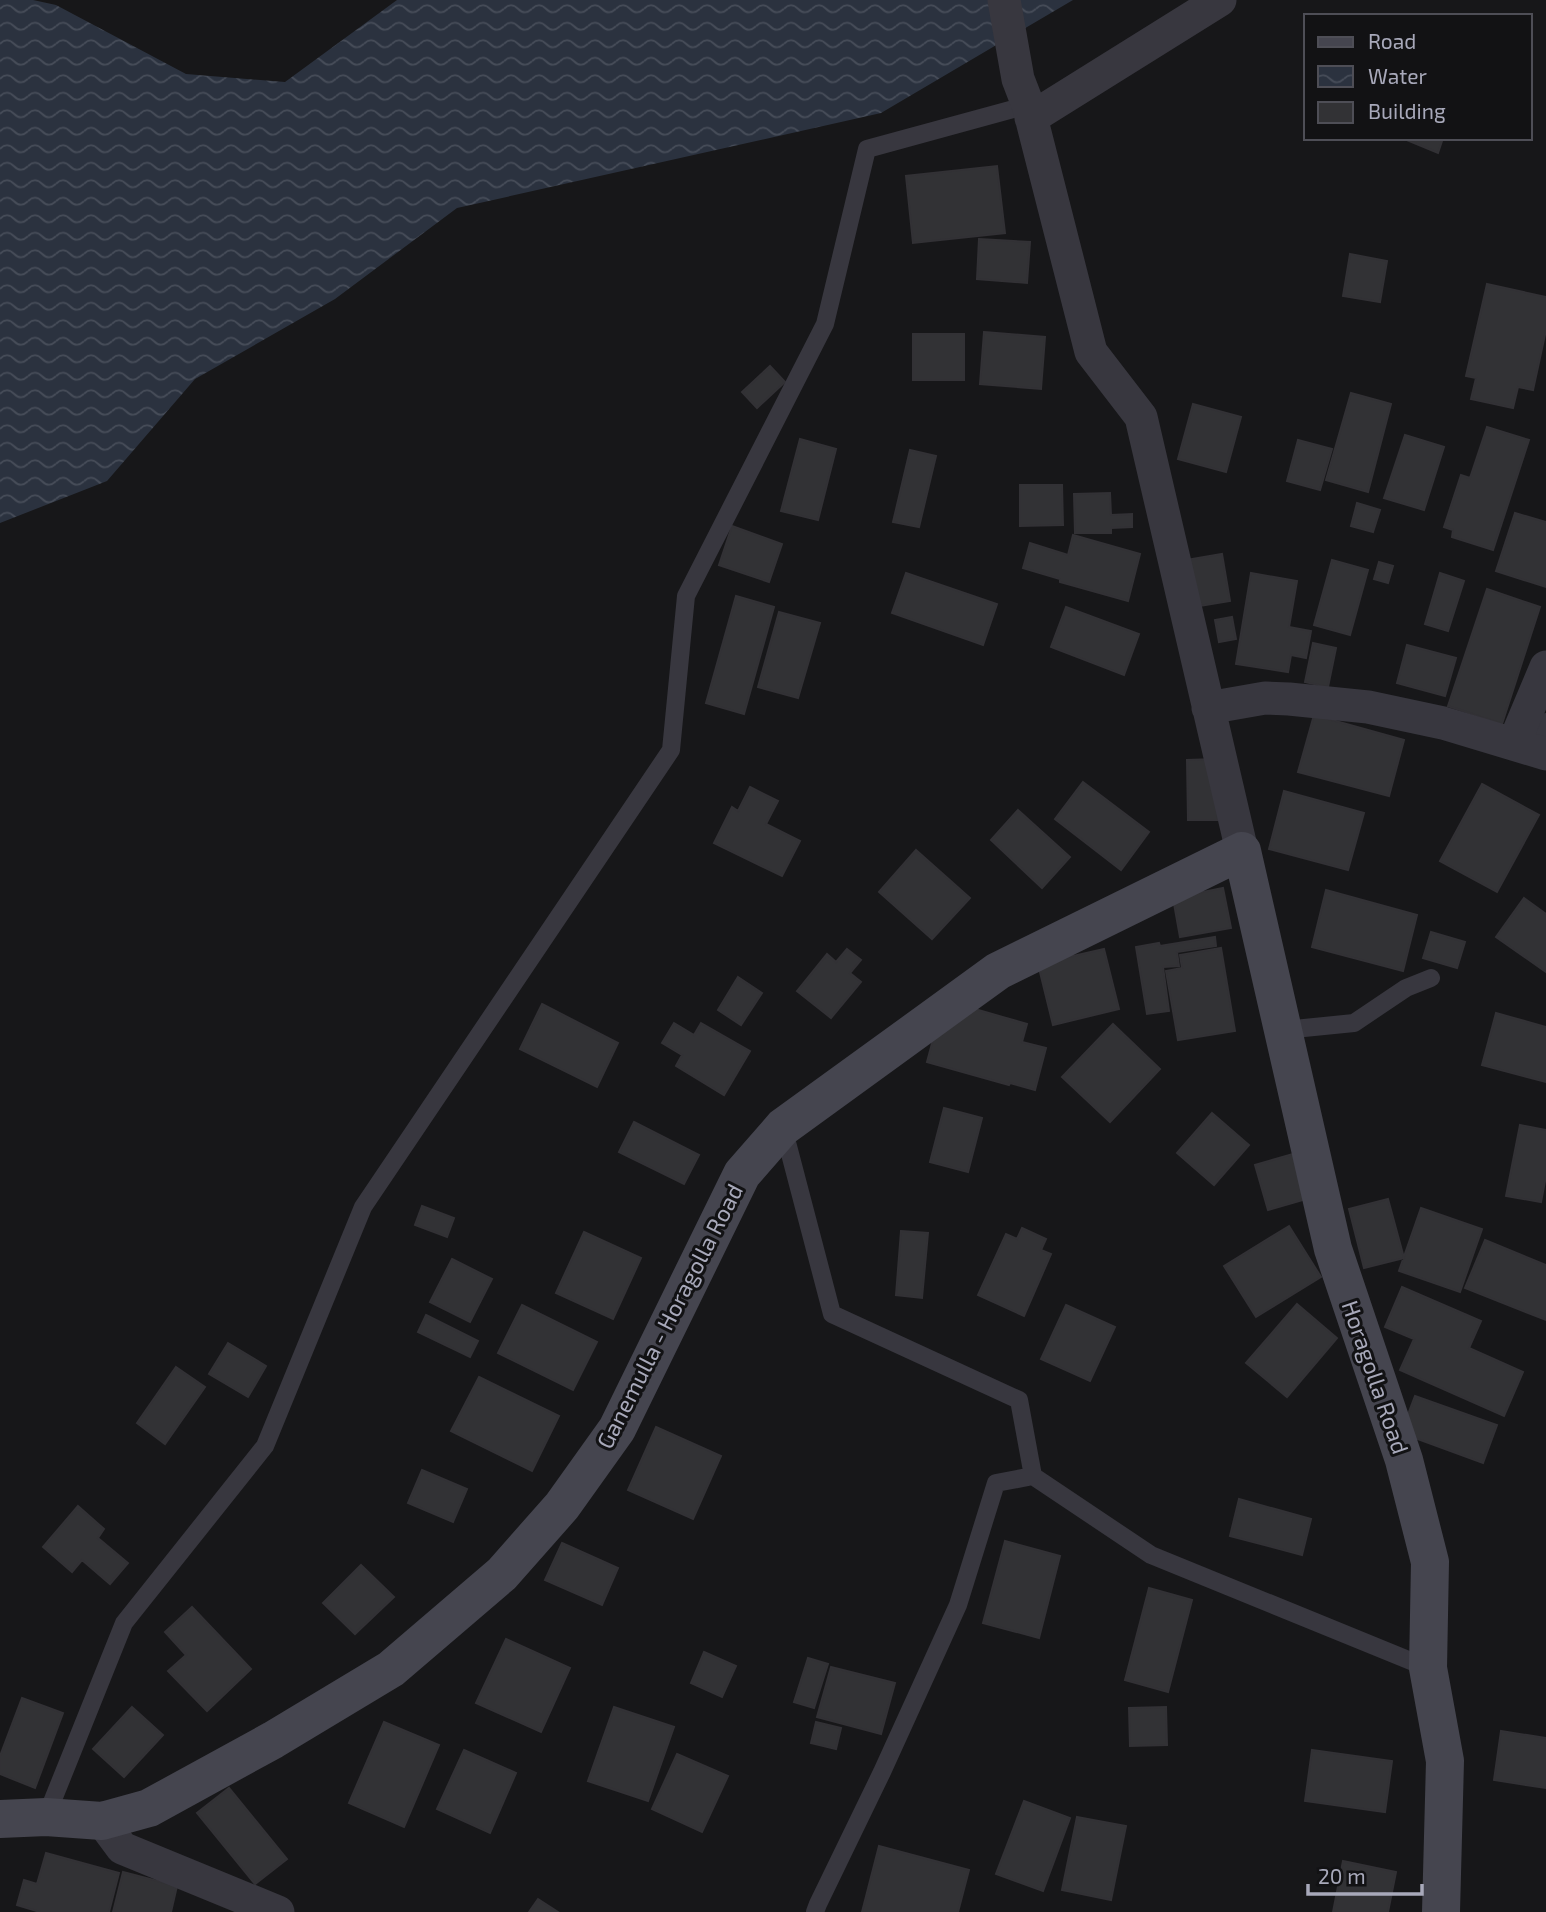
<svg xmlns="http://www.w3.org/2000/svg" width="1546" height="1912" viewBox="0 0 1546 1912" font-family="'Exo 2',sans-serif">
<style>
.water{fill:url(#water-waves)}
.building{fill:#323235;stroke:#323135;stroke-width:2}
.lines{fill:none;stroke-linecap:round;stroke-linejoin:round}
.lane{stroke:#38373f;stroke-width:18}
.street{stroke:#38373f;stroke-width:33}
.secondary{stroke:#45454f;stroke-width:38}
.labels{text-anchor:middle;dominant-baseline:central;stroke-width:6;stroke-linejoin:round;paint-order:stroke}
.street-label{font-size:23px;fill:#a8a9ba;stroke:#121214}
</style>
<defs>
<pattern id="water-waves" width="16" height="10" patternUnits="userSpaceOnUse" patternTransform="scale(1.75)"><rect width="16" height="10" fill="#2b323f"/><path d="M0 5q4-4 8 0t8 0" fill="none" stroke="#474d59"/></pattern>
</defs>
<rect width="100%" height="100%" fill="#171719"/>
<!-- water -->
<path class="water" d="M0,0h33l23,5 130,69 99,8 112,-82h676l-192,113 -424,95 -122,91 -140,80 -88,102 -107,42z"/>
<!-- building -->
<path class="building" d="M1402,138h41l-5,15z
M997,166l8,67 -92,10 -7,-67z
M979,239l51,3 -3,41 -50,-4z
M1350,254l37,7 -7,41 -37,-6z
M1487,284l59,13v33l-13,60 -15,-3 -5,21 -42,-9 5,-21 -10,-2z
M984,332l61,5 -4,52 -61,-5z
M913,334h51v46h-51z
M770,366l15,16 -28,26 -15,-16z
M1351,393l40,11 -23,88 -42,-12z
M1193,404l48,13 -15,55 -48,-13z
M1487,427l42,13 -36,110 -41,-13 1,-7 -9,-3 17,-52 9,3z
M1405,435l39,12 -20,63 -40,-12z
M800,439l36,10 -18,71 -37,-9z
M1298,440l34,9 -12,41 -33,-9z
M910,450l26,6 -17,71 -26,-5z
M1020,485h42l1,40 -43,1z
M1110,493l1,22 21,-1v13l-21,1v5h-36l-1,-39z
M1357,503l23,7 -7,22 -22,-6z
M1515,513l31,9v65l-50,-16z
M732,526l50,18 -13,38 -50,-17z
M1073,535l67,19 -12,47 -68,-19v-3l-37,-11 7,-25 38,12z
M1222,554l8,47 -37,6 -7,-47z
M1332,560l36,10 -18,65 -36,-10z
M1379,562l14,4 -5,17 -14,-4z
M906,573l91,31 -14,41 -91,-32z
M1251,573l46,8 -8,46 22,4 -5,27 -15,-3 -3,17 -52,-8z
M1440,573l24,8 -16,50 -23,-7z
M1487,589l53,18 -38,117 -54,-18z
M736,596l38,11 -30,107 -38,-11z
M1066,607l73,27 -15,41 -73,-28z
M779,612l41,11 -22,75 -40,-11z
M1232,617l4,22 -17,3 -4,-22z
M1313,643l23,5 -8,39 -23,-5z
M1407,645l49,13 -11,38 -48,-13z
M1314,715l90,25 -15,56 -91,-24z
M1216,759l2,61h-30l-1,-60z
M1083,782l66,50 -28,38 -66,-51z
M1482,784l57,31 -42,77 -57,-31z
M750,787l28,14 -12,23 34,17 -18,35 -68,-33 18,-36 6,4z
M1284,791l80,22 -16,57 -79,-21z
M1018,810l52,47 -28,31 -51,-48z
M916,850l54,48 -38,41 -53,-47z
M1223,888l8,40 -51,9 -7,-39z
M1326,890l91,25 -14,56 -91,-24z
M1524,898l22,16v58l-50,-35z
M1431,932l34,10 -8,26 -34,-10z
M1215,937l1,9 -39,6 2,14 -16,1 6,44 -22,3 -11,-67 23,-4 1,3z
M1221,948l14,83 -57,9 -12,-69 16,-3 -2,-13z
M847,949l14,11 -11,13 11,9 -30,36 -34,-27 30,-37 9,8z
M1104,949l15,60 -66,16 -15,-61z
M738,977l24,16 -21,32 -23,-15z
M542,1004l76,39 -21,44 -77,-38z
M961,1005l66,19 -5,18 24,6 -11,42 -25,-7 -1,2 -82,-23 11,-41z
M1496,1013l50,14v55l-64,-17z
M674,1023l20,12 7,-12 49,28 -26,44 -48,-29 6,-11 -20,-12z
M1113,1024l47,45 -50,53 -48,-45z
M944,1108l38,10 -14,54 -38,-10z
M1212,1113l37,32 -35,40 -37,-32z
M634,1122l65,33 -15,29 -65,-32z
M1520,1125l26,5v46l-5,26 -35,-6z
M1293,1154l13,45 -38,11 -13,-45z
M1388,1199l16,59 -40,10 -15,-59z
M422,1206l32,12 -7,19 -32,-12z
M1421,1208l61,21 -22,63 -61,-21z
M1289,1226l32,51 -65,40 -32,-51z
M1022,1228l24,11 -5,11 10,4 -27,62 -46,-21 28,-61 11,5z
M901,1231l27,2 -6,65 -26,-3z
M584,1232l57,26 -28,61 -57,-26z
M1485,1240l61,25v55l-81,-32z
M452,1259l40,20 -22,43 -40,-20z
M1402,1287l79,34 -12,27 54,24 -19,44 -104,-46 14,-31 -29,-12z
M1297,1304l40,34 -50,59 -41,-34z
M522,1305l75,37 -24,48 -75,-37z
M1066,1305l49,22 -25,54 -49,-22z
M426,1315l52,26 -8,16 -52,-25z
M228,1343l38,23 -18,31 -39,-23z
M176,1367l29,20 -40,57 -28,-21z
M479,1377l80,39 -27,55 -81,-40z
M1415,1396l82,29 -14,38 -82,-30z
M656,1427l65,29 -28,63 -65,-29z
M422,1470l45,19 -14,33 -45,-19z
M1239,1499l72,20 -9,36 -72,-19z
M78,1506l26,23 -6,9 30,25 -18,21 -28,-24 -10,12 -29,-25z
M1005,1541l55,15 -21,82 -56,-15z
M562,1543l56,25 -16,37 -57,-25z
M361,1565l33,32 -39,37 -32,-31z
M1149,1588l43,12 -24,92 -43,-12z
M192,1607l59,62 -44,42 -39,-40 18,-16 -21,-23z
M506,1639l64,29 -29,64 -65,-29z
M704,1652l32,14 -14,31 -31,-14z
M808,1658l20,6 -14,44 -20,-6z
M831,1667l64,16 -14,51 -64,-17z
M22,1698l41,15 -28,75 -35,-14v-18z
M132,1707l31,28 -39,42 -31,-28z
M614,1707l60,20 -26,74 -60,-20z
M1166,1707l1,38 -37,1 -1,-38z
M384,1722l55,23 -35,82 -55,-24z
M816,1722l25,6 -5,21 -25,-6z
M1501,1731l45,7v50l-52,-8z
M464,1750l52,23 -26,60 -53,-24z
M1312,1750l80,11 -7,51 -80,-11z
M677,1754l51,22 -26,56 -50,-23z
M229,1788l58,71 -32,25 -58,-71z
M1024,1801l46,17 -27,73 -47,-17z
M1077,1817l49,9 -15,74 -49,-10z
M879,1846l90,24 -11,42h-96z
M46,1853l73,20 -10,39h-69l-23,-7 7,-25 13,4z
M1343,1861l53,11 -8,40h-55z
M123,1872l54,14 -6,26h-58z
M538,1899l20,13h-29z"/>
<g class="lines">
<!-- lane -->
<path class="lane" d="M1532,749l14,-27
M1284,1030l70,-7 52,-35 25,-10
M783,1127l49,187 187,86 14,76
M46,1817l78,-194 141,-177 98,-239 308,-457 15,-154 139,-272 42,-175 161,-44
M815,1912l3,-8 64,-132 76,-167 38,-122 37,-7 118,79 277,113"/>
<!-- street -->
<path class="street" d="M1004,0l14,79 10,26 63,247 50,65 101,434
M1031,118l189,-118
M1208,708l57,-10 24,1 79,8 75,16 103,31
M1514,743l32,-76
M102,1821l20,27 156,64"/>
<!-- secondary -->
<path class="secondary" d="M0,1819l46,-2 56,4 47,-13 124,-68 118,-71 111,-95 60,-68 55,-77 125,-255 41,-47 215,-156 244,-120 91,398 71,211 26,102 -2,106 17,93 -4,151"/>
</g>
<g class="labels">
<!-- street labels -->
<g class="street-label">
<text transform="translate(669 1316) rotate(-63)">Ganemulla - Horagolla Road</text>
<text transform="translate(1376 1377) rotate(71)">Horagolla Road</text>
</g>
</g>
<!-- legend -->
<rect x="1304" y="14" width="228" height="126" fill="#121214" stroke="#4e4e56" stroke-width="2"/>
<rect x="1318" y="37" width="35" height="10" fill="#45454f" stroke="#4e4e56" stroke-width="2"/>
<text x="1368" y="49" font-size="21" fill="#a8a9ba">Road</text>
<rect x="1318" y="66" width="35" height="21" fill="url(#water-waves)" stroke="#4e4e56" stroke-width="2"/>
<text x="1368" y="84" font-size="21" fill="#a8a9ba">Water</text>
<rect x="1318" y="102" width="35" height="21" fill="#323235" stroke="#4e4e56" stroke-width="2"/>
<text x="1368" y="119" font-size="21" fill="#a8a9ba">Building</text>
<!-- scale -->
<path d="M1308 1884v10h114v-10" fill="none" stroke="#a8a9ba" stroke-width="3.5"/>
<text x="1318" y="1884" font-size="21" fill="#a8a9ba" stroke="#121214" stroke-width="5" paint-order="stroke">20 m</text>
</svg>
